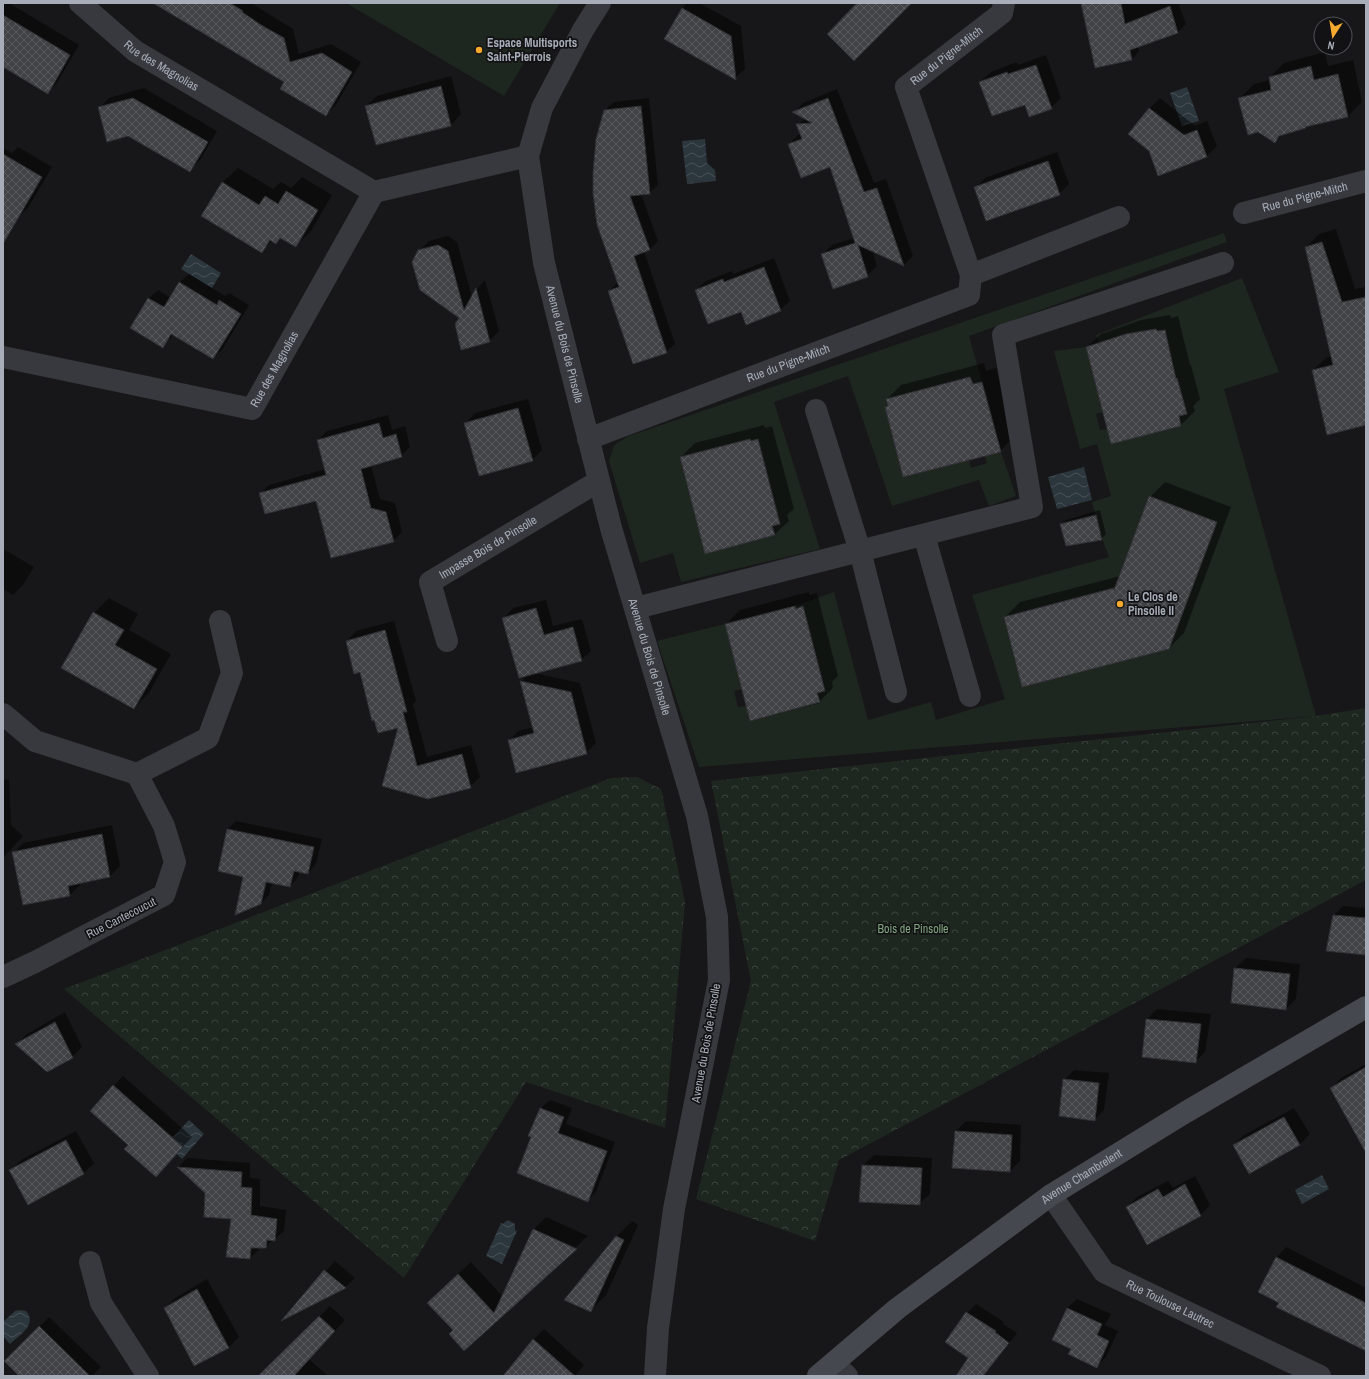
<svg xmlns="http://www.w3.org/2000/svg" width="1369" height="1379" viewBox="0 0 1369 1379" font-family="'Archivo Narrow',sans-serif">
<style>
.grass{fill:#1e271f}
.forest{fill:url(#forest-crowns)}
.water{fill:url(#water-waves)}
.shadow{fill:#0007}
.building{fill:url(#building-cross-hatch);stroke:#303135}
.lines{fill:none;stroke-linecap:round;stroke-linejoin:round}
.street{stroke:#37393e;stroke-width:22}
.secondary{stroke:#45484e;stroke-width:22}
.poi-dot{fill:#f8aa2f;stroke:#121214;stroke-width:1.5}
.labels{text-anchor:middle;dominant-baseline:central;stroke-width:3.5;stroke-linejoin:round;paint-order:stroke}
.poi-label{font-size:12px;font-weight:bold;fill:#a8aeb9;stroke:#121214;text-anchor:start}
.street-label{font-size:12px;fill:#a8aeb9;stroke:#121214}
.park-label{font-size:12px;fill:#7fa57f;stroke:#121214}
</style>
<defs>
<pattern id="forest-crowns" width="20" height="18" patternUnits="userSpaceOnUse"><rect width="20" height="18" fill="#1e271f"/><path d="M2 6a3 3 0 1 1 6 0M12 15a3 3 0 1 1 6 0" fill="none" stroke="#3c443d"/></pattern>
<pattern id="water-waves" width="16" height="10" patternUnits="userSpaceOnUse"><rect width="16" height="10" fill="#2c363d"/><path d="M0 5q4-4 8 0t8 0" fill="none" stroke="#485157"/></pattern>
<pattern id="building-cross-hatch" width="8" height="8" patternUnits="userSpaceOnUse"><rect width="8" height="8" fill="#404246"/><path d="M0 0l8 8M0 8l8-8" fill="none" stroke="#595b5f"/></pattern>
</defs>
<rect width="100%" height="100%" fill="#171719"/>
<!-- grass -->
<path class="grass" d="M346,3h214l-56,93z
M1224,233l3,9 -258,94 13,46 -9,2 -3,-7 -35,9 -30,16 -2,-8 -17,5 18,78 65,-17 2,8 16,-5 -2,-7 16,-4 15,44 -27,10 -10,-26 -87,26 -44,-130 -74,26 46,147 -139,33 -8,-29 -33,10 -31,-102 5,-16 15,-9z
M1242,278l37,94 -55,17 92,327 -617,51 -42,-126 68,-17 17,65 -8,2 4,16 8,-1 4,15 70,-18 -3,-10 8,-2 -22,-84 -7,2 -1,-3 39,-14 34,128 63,-18 5,18 69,-21 -33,-104 137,-38 -8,-21 -9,-34 19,-6 -14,-52 -17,5 -26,-98 32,-4 17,65 -7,2 4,16 8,-1 3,15 70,-18 -2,-10 7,-2 -9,-35 -8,1 -8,-31 8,-2 -4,-17 -8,1 -1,-2 -30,5 -27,9 -3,-8z"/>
<!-- forest -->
<path class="forest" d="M1366,708v172l-527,280 -24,81 -119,-42 55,-218 -40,-200 605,-65z
M637,777l24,12 24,113 -20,226 -139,-46 -122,196 -340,-289 547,-211z"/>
<!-- water -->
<path class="water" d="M1187,87l12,34 -17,5 -12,-33z
M705,139l2,24 8,7 1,11 -29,3 -5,-43z
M191,254l30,19 -9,15 -31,-19z
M1084,467l8,33 -35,9 -9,-32z
M189,1120l15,14 -22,25 -9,-9 -1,-12z
M1322,1175l7,14 -27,15 -7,-14z
M508,1220l7,4v6l2,1 -15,33 -16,-8 15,-33 2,1 2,-2z
M19,1310l7,1c12,14 -7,24 -16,33l-7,-8v-14l12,-11z"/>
<!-- shadow -->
<path class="shadow" d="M3,3h6l70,42 -22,38 -9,9 -45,-26z
M154,3h97l42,26 6,25 32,-10 30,18 -25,43 -10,10 -41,-34z
M687,3h12l42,23 4,43 -10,9 -70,-40 17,-30z
M1082,3h96l8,21 -8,8 -40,14 1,5 -7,8z
M1325,52l3,14 25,-6 9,42 -14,14 -41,10 -2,1 -21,6 -9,9 -35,-44 14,-14 16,-4v-3l14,-14z
M1046,55l15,43 -10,10 -25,-5 -46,-21 11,-10 26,-10 1,3z
M451,76l10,38 -10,11 -74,19 -11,-38 11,-10z
M144,88l73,43 -17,29 -10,10 -91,-62 10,-10z
M837,89l37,94 12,-4 27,77 -9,9 -32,-15 5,16 -10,10 -45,-21 10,-10 22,-7 -24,-73 -41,-21 9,-9 3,-1 -3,-9 7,-7 -11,-6 9,-9z
M649,98l9,87 -9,8 -8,1 17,47 -8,8 -6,2 31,93 -9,8 -57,-61 9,-9 -13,-172 9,-8z
M1160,98l35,28 12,-5 10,25 -10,10 -48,18 -9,-24 -21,-16 21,-26z
M18,147l34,20 -24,41 -11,10 -14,-9v-61l9,5z
M1057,152l12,32 -10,10 -83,-7 9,-9z
M238,168l35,21 8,-7 10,6 11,-11 30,18 -21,36 -16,15 -14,-8 -5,5 -3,-3 -11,11 -40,-68z
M1336,229l19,60 11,-2v137l-53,-54 14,-13 5,-1 -26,-109 13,-13z
M448,236l9,6 15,55 5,-8 8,-9 14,51 -10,10 -29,-23 -41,-67 10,-10z
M774,258l16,43 -10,9 -39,1 -45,-21 10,-9 26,-10 1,3z
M189,274l36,22 4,-3 20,12 -27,45 -9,8 -40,-23 -10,11 -31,-18 17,-30 9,-8 13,8 9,-16z
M1170,315l1,3 7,-2 12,49h1l9,34 -7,7 2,5 -14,14 -94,-78 14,-13 40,-14z
M984,363l2,8 10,-3 18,69 -14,14 -114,-43 3,-3 -2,-6 14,-14z
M528,399l14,51 -10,10 -66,-37 9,-10z
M388,415l4,15 13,-4 5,21 -9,9 -30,9 9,34 15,4 7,29 -9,9 -76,-41 -57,-6 9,-9 57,-16 -8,-29 9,-9z
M764,425l1,3 7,-2 22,83 -7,6 2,6 -14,13 -94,-77 14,-14z
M1165,482l66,25 -47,126 -15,15 -164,-31 15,-15 100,-26 30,-79z
M1100,510l6,24 -5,5 -40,-15 5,-4z
M3,549l31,18 -11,18 -10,10 -10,-6z
M809,592v3l8,-2 21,83 -6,6 1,6 -14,14 -93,-78 14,-14z
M109,598l29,16 -9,16 42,24 -22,39 -15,15 -40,-95z
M546,600l7,26 29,-7 9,32 -10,9 -47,13 46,10 16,60 -10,10 -77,-12 9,-10 16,-4 -13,-45 6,-7 -23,-57 9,-10z
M394,621l22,80 -3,3 14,53 44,-12 9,32 -10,10 -42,11 -28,-72 -40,-55 -13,-30 9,-10z
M9,779l2,46 12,11 -20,22v-78z
M236,821l86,18 -6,25 -8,9 -8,-2 -2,6 -8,9 -18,-4 -3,13 -8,8 -17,-27 -25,-5 9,-42z
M112,825l8,41 -10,10 -30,6v3l-10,10 -46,9 -11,-51 10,-10z
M1343,906l23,2v46l-32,-39z
M1246,958l54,6 -4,35 -10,10 -51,-41z
M1157,1009l54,5 -6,38 -10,10 -48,-43z
M65,1012l17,35 -10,10 -55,-13 10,-10z
M1366,1064v59l-35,-35 10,-10z
M1074,1070l35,3 -5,37 -10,10 -30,-40z
M123,1076l69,61 -27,29 -36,-21 -38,-34z
M550,1100l22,8 -6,16 49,18 -19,50 -8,8 -56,-63 -3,-1 12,-28z
M1294,1108l16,26 -10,10 -51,29 -15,-28 10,-10z
M966,1121l55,4 -1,36 -10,10 -57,-4 3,-36z
M76,1131l18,32 -10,10 -55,31 -18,-34 10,-10z
M874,1155l58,3 -2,36 -11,10 -59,-3 3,-36z
M187,1158l63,5v15l10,1v27l26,4 -2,21 -19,16h-6v2l-9,9 -22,-2 4,-38 -54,-51z
M1195,1176l15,29 -9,10 -54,28 -20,-36 10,-10 31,-16 5,7z
M546,1217l42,19 -124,114 -23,-60 30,-28 32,35 30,-67z
M632,1221l6,4 -32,70 -15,15 -25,-11 51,-63z
M1286,1247l80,41v62l-107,-58 18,-35z
M335,1261l20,17 -10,9 -62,32z
M207,1279l32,58 -10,10 -35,18 -29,-57 10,-10z
M1077,1299l34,15 -6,11 13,6 -12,26 -10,10 -24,-19 -5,-40z
M976,1304l28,18 -1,2 14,9 -34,43h-26l12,-18 -23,-16 21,-29z
M330,1306l15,14 -36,39 19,17h-69z
M49,1317l52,50 -9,9h-71l-15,-15z
M544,1329l40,36 -9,11h-62l-5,-4 26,-33z"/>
<!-- building -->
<path class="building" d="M153,3h77l13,8 -1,1 19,13 23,13 6,24 32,-9 30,19 -26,44 -46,-27 4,-7z
M857,3h55l-58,58 -27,-27z
M1081,3h40l4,21 45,-18 8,27 -48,17 2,10 -37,8z
M682,8l49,28 5,44 -72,-41z
M3,15l67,40 -22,39 -45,-27z
M1036,65l16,44 -23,8 -4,-12 -33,11 -13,-34 28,-10 1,2z
M1311,66l3,14 24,-6 10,43 -43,10 1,1 -27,8 -4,7 -17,-11 -10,3 -10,-37 33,-8 -2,-13z
M441,86l10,40 -75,19 -11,-39z
M133,98l75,44 -18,30 -62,-36 -21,6 -9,-35z
M828,98l36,94 13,-4 27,78 -46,-21 10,32 -35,12 -12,-35 34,-11 -25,-76 -29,11 -13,-34 14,-5 -6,-15 16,-1 -20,-11z
M641,106l9,88 -20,2 20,54 -16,6 33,97 -34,11 -25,-73 11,-4 -22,-62 -4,-32v-20l3,-34 8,-29z
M1149,108l35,27 13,-5 10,27 -49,19 -9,-25 -21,-17z
M3,154l39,23 -39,67z
M1048,161l12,34 -74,26 -12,-34z
M222,182l37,23 6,-9 13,8 8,-13 32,19 -22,37 -16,-9 -4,6 -6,-4 -8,13 -61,-37z
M1322,242l20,60 24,-5v128l-39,10 -15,-65 21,-5 -28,-118z
M438,245l10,6 16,59 12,-22 14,54 -29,8 -6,-26 4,-6 -39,-28 -8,-28 6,-12z
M764,267l17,44 -35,14 -5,-13 -33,12 -13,-34 28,-11 1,3z
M179,282l38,23 2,-5 22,14 -28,45 -42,-25 -8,14 -33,-20 18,-30 16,9z
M1156,329l1,2 8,-1 11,49 1,-1 10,36 -8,2 2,10 -70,18 -25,-97 40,-13z
M970,377l3,7 9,-2 19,70 -98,25 -18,-70 3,-1 -2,-7z
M518,408l15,53 -54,15 -15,-53z
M379,423l4,15 13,-4 6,23 -41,12 10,39 15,4 8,30 -63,16 -15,-57 -51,13 -6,-21 67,-18 -9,-35z
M750,439l1,2 7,-2 22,85 -8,2 3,9 -70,19 -25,-97z
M1149,496l68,26 -48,127 -147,38 -18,-70 110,-29v2z
M1096,515l6,25 -36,6 -6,-22z
M795,606l1,3 7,-3 22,85 -8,2 3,9 -70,19 -25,-97z
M536,608l8,27 29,-8 9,34 -63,17 -17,-60z
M93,612l31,18 -9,15 42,24 -23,40 -73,-41z
M385,630l22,82h-4l14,54 45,-12 9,34 -43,11 -46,-13 16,-58 -20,5 -4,-13 -2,1 -12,-49 -6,2 -8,-33z
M520,681l51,11 16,62 -71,19 -8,-33 26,-7z
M227,829l87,18 -6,27 -14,-3 -4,16 -24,-5 -5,22 -26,11 8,-38 -25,-6z
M102,834l8,43 -42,9 2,10 -47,9 -11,-53z
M1333,915l33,3v37l-40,-4z
M1234,968l56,6 -4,36 -55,-7z
M1146,1019l55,5 -5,39 -54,-6z
M55,1022l18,36 -26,14 -32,-28z
M1366,1067v86l-36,-65z
M1063,1079l36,4 -4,38 -36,-5z
M113,1085l70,62 -27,30 -32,-28 4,-4 -38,-34z
M540,1108l24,9 -6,16 49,18 -19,51 -71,-29 14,-36 -3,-1z
M1284,1117l16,28 -51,29 -16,-29z
M955,1131l57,4 -2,37 -58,-4z
M66,1140l18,34 -56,31 -19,-35z
M862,1165l60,3 -2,37 -61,-3z
M177,1167l65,5 -1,15 11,1 -1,27 26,4 -2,22 -8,-1 -1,8h-15l-1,11 -24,-2 5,-38 -27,-2 1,-24z
M1185,1184l16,32 -54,29 -21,-38 32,-18 5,8z
M533,1229l44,20 -113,102 -15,-17 4,-4 -26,-27 31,-29 36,39z
M616,1236l8,4 -33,72 -27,-12z
M1276,1257l90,46v48l-90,-44 3,-4 -21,-11z
M324,1270l22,18 -65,33z
M197,1289l32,59 -35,18 -30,-58z
M1067,1308l35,16 -5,11 12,6 -12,27 -29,-14 3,-5 -19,-9z
M966,1312l30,19 -1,1 14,11 -26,33h-27l12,-18 -23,-16z
M319,1316l16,15 -41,45h-36z
M39,1326l51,50h-71l-15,-15z
M533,1339l42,37h-72z"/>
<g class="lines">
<!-- street -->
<g class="street">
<path id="s1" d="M80,3l55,48 239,141"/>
<path id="s2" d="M600,3l-17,27 -41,78 -14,48 16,107 67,265 86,288 20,101 2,63 -45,229 -16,119 -3,48"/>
<path id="s3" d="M1244,213l122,-32"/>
<path id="s4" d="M971,275l-65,-188 96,-74 2,-10"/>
<path id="s5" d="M3,357l249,52 122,-217 154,-36"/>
<path d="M816,410l44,141 36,141"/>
<path id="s6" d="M588,439l381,-144 2,-20 148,-58"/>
<path d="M924,535l46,161"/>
<path d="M636,608l396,-101 -29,-172 220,-72"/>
<path id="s7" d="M447,641l-17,-59 169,-101"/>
<path d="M3,714l32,27 102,33 27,52 11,36 -11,33 -129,67 -32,15"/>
<path d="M137,774l71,-36 24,-65 -12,-52"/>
<path id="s8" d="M1051,1195l53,77 216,104"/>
<path d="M90,1262l11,41 47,73"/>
<path d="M834,1363l13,13"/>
</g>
<!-- secondary -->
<path class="secondary" id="s9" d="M818,1376l80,-68 153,-113 135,-83 180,-105"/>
</g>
<!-- markers -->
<g class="poi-dot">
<circle cx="479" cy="50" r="4"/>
<circle cx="1120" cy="604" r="4"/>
</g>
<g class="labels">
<!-- poi labels -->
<g class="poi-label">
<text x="487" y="43">Espace Multisports<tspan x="487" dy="14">Saint-Pierrois</tspan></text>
<text x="1128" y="597">Le Clos de<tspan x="1128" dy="14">Pinsolle II</tspan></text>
</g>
<!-- street labels -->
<g class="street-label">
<text stroke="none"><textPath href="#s4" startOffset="250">Rue du Pigne-Mitch</textPath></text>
<text stroke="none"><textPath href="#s1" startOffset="103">Rue des Magnolias</textPath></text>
<text stroke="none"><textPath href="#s3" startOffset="63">Rue du Pigne-Mitch</textPath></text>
<text stroke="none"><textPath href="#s2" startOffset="362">Avenue du Bois de Pinsolle</textPath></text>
<text stroke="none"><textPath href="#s6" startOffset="214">Rue du Pigne-Mitch</textPath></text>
<text stroke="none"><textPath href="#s5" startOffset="300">Rue des Magnolias</textPath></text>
<text stroke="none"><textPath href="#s7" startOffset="129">Impasse Bois de Pinsolle</textPath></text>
<text stroke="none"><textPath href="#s2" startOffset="686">Avenue du Bois de Pinsolle</textPath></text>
<text transform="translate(121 918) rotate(-27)">Rue Cantecoucut</text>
<text transform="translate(706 1043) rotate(-80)">Avenue du Bois de Pinsolle</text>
<text stroke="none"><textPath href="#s9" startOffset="331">Avenue Chambrelent</textPath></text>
<text stroke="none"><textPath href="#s8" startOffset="167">Rue Toulouse Lautrec</textPath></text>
</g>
<!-- park labels -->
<g class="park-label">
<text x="913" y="929">Bois de Pinsolle</text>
</g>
</g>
<!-- border -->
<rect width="1369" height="1379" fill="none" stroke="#a8aeb9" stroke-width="8"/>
<!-- north arrow -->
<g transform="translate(1333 36) rotate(192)"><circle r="19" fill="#121214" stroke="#4e5056"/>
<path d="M0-3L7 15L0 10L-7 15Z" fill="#f8aa2f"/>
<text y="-6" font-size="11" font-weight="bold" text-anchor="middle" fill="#a8aeb9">N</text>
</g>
</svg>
